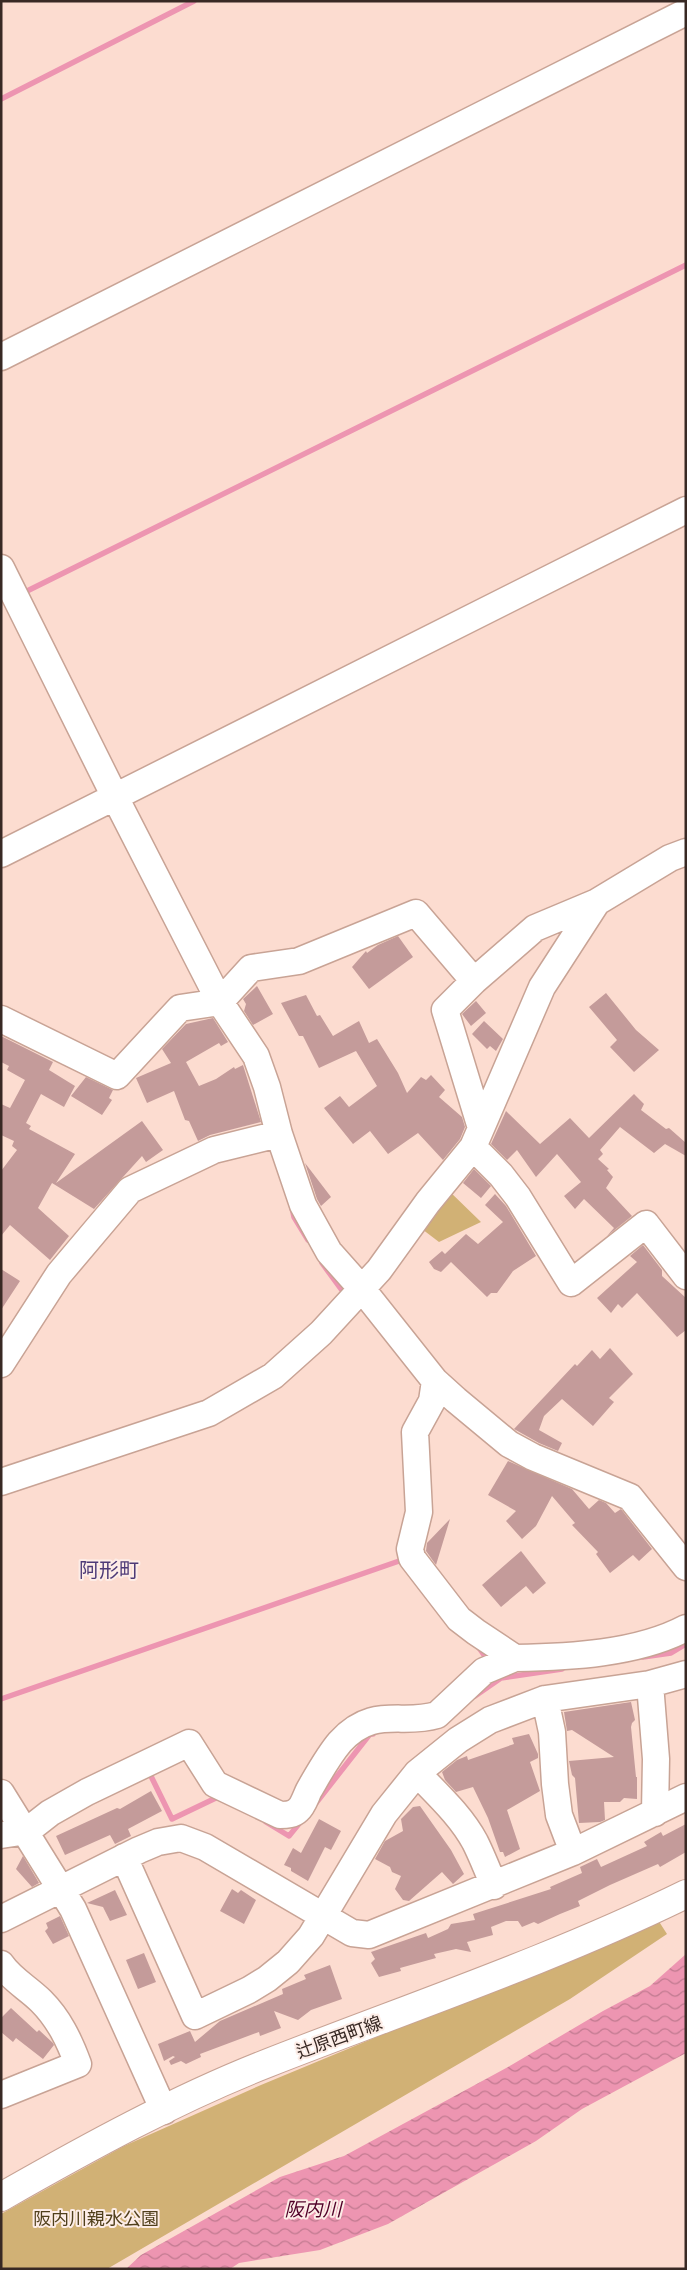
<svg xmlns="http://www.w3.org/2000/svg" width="687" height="2270" viewBox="0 0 687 2270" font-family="'Public Sans','Noto Sans JP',sans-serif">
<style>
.green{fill:#d1b175}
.water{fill:url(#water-waves)}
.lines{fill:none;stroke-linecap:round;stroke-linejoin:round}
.stream{stroke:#ed95b1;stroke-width:5.5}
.building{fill:#c49b9a}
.minor-casing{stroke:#c8a395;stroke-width:29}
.major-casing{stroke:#c8a395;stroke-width:30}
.minor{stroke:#fff;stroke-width:26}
.major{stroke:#fff;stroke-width:28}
.labels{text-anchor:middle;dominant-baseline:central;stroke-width:4;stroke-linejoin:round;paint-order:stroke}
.street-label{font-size:18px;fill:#382924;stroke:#fdede7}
.park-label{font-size:18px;fill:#503f1b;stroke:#fdede7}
.water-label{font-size:19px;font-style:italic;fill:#510128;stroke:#fdede7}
.quarter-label{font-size:20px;fill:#4d3a77;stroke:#fdede7}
</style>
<defs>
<pattern id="water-waves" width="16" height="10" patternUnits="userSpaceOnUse" patternTransform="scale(1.25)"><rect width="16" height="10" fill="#ed95b1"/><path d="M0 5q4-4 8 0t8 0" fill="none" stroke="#c17a90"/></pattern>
</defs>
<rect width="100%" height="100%" fill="#fcdcd0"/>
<!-- green -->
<path class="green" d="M446,1188l35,34 -42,20 -21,-16z
M658,1920l9,14 -97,65 -463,270h-106v-55l123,-68 137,-61z"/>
<!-- water -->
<path class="water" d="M686,1954v99l-104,56 -46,32 -148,83 -68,26 -81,13 -9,6h-104l15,-14 139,-78 64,-21 164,-89 95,-56 47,-25z"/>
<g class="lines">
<!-- stream -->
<path class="stream" d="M1,99l193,-98
M21,594l665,-329
M292,1208l2,9 14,23
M322,1263l19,26
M477,1645l12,17
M643,1657l28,-4 15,-9
M475,1696l26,-18 61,-9
M1,1699l401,-139
M148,1770l24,49 48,-23
M316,1803l54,-69h3
M266,1822l23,14 13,-16"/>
</g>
<!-- building -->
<path class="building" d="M398,936l15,21 -44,32 -17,-22 14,-16 1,2 11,-8z
M257,986l16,28 -20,11 -9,-14 2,-7 -3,-5z
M606,993l30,37 23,20 -25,22 -24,-25 7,-7 -28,-33z
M306,995l11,21 3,-1 13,21 26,-15 10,22 8,-4 21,34 9,20 14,-16 5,3 5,-5 14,15 -6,7 23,20 3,10 -5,12 -17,21 -25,-27 -30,21 -18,-23 -17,13 -29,-36 16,-12 9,11 28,-21 -21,-35 -37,17 -16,-32h-4l-18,-33z
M476,1001l10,12 -15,13 -9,-12z
M213,1018l15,24 -7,4 -2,-3 -33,19 13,24 17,-7 18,-12 1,2 8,-4 18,57 -51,13 -12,6 -9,-20 -4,-1 -11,-29 -27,12 -11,-25 35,-15 -9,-14 24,-25z
M484,1021l19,18 -7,12 -6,-5 -3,3 -15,-15z
M1,1036l52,26 -4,8 26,16 -11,21 -23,-13 -15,29 5,3 -2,3 46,25 -19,29 86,-62 21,29 -17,12 -4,-6 -48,53 -42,-26 -14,25 31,28 -19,24 -40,-35 -9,11v-65l16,-21 -5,-4 2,-5 -13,-6v-31l9,4 15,-28 -18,-10 2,-4 -8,-4z
M86,1077l27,13 -4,8 3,2 -10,15 -31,-19z
M634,1094l10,10 -3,6 25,19 3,-1 17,15v13l-21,-12 -11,9 -34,-26 -20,23 3,4 -5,5 11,10 -2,1 6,7 -7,11 26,28 -25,20 7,-8 -30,-29 -9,10 -11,-13 17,-14 -24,-28 -21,23 -19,-27 -10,10 -16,-16 15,-33 34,33 30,-26 19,20z
M305,1163l26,34 -10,9 -4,-7z
M474,1169l17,17 -10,12 -18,-15z
M495,1194l11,12 30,50 -23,15 -16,22h-6l-4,4 -36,-35 -10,10 -7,-3 -5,-7 13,-11 3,3 21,-20 12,10 25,-22 -18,-17z
M643,1245l19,25v6l24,22v32l-9,7 -40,-44 -15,15 -4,-4 -7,9 -14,-15 40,-36 -7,-6z
M1,1269l19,12 -19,29z
M610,1348l23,26 -24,24 5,4 -21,24 -31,-27 -18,17 -5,14 23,13 -4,8 -19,-8 -25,-14 61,-65 2,2 15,-16 8,9z
M508,1461l64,28 17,20 10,-9 7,3 9,10 6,-4 31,40 -13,12 -6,-6 -23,18 -14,-19 2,-2 -26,-27 3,-2 -23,-27 -16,30 -14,13 -16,-18 10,-10 -28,-16z
M450,1519l-14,46 -10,-14 1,-8z
M521,1551l25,32 -13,11 -7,-8 -25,21 -19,-22z
M631,1702l4,18 -3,3 -1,4 5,50h1v22l-13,-1 -4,4h-16l1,18 -5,2 -21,1 -4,-45 -3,-3 -3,-14 45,-4 -42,-27 -5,1 -3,-19z
M529,1734l9,20v4l-8,4 10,29 -33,19 13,39 -15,8 -2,-5h-3l-12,-34 -15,-31 -17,5 -11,-12 -3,-8 15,-12 10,-4 1,4 46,-16 -2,-6z
M151,1791l11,20 -34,18 3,7 -16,8 -5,-9 -45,20 -9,-19 61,-28 3,1z
M420,1806l31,44 13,24 -11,10 -11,-12 -33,29 -6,-1 -8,-11 6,-13 -9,-4 -2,-5 -15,-8 10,-18 18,-10 -2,-12 12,-12z
M319,1819l22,12 -10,19 -6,-3 -17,34 -17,-10v-3l-7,-3 9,-17 8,5z
M686,1824v28l-26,15 -2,-3 -48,21 -32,16 2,5 -20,8 -22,10 -4,-2 -12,5 -4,-6h-12l-15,6 2,8 -26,7 4,10 -15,-3 -22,5 2,4 -36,10 1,3 -22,6 -8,-14 4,-4 -4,-7 55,-19 2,5 20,-9 3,-5 24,-4 -2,-6 78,-25 -1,-2 32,-14 -2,-6 17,-8 4,8 46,-21 -3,-4 17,-10 2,4z
M23,1856l16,27 -7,4 -16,-18z
M232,1889l6,4 3,-3 15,10 -12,24 -24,-13z
M115,1890l12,25 -17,6 -7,-14 -16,-4z
M60,1916l9,20 -16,8 -8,-13 3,-3 -2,-5z
M144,1953l12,29 -18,7 -12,-29z
M330,1965l12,34 -31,11 -13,10 -24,-9 7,17 -21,8 -1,-4 -59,22 1,3 -15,7 -5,-3 -10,4 -2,-4 6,-4 -2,-1 -9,5 -6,-17 32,-13 5,11 25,-21 63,-27 -1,-5 24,-10 -2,-4z
M11,2008l26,24 2,-2 14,13 1,2 -11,14 -27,-21 -3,4 -12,-10v-14z"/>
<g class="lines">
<!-- minor casing -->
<g class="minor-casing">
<path id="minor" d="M1,357l685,-345
M1,568l114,229 105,205 36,54 11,31 12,47 24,71 26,47 33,37 73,92 21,19 53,44 24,13 97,40 56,70
M1,854l685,-344
M474,981l-29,29 36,118
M1,1019l116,57 63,-68 40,-6 31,-34 48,-7 117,-48 58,68 61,-53 62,-26
M473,1147l28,28 17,22 53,86 75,-59 40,52
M1,1364l58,-90 71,-84 84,-40 65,-16
M1,1482l208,-69 64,-37 48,-43 58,-63 49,-68 45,-55 69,-160 55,-85 73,-44 16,-6
M515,1658c54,-1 122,-4 171,-30
M650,1684l6,75 -1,54
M545,1699l7,33 3,52 4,31 14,37
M417,1773c21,22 44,43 58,69 7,14 13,29 19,44
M1,1793l72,116 91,202
M1,1835l26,-4 23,-18 37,-21 102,-49 26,41 65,31c6,0 13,0 18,-5 5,-4 8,-14 11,-20 10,-17 19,-34 31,-48 34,-37 61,-16 97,-27l47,-44 31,-13 -39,-26 -17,-13 -47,-61 -2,-9 9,-37 -4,-80 17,-31 3,-20
M124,1857l71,159 54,-26 18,-11 21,-17 23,-26 73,-122 33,-41 41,-33 32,-20 55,-21 105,-15 36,-10
M1,1919l138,-69 19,-8 23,-4 24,9 147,86 17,2 204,-83 113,-55
M1,1964c10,15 27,24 40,37 18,18 28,39 37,63l-77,31"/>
</g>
<!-- major casing -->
<g class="major-casing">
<path id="major" d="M1,2197c86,-49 175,-98 267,-134 140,-55 283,-103 418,-169"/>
</g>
<!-- minor -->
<use href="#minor" class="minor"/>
<!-- major -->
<use href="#major" class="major"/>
</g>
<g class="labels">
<!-- street labels -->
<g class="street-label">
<text transform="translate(339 2037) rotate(-20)">辻原西町線</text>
</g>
<!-- park labels -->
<g class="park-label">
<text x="96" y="2218">阪内川親水公園</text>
</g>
<!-- water labels -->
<g class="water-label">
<text x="313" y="2209">阪内川</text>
</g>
<!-- quarter labels -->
<g class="quarter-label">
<text x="109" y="1570">阿形町</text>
</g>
</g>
<!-- border -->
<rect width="687" height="2270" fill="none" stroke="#382924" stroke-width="5"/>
</svg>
